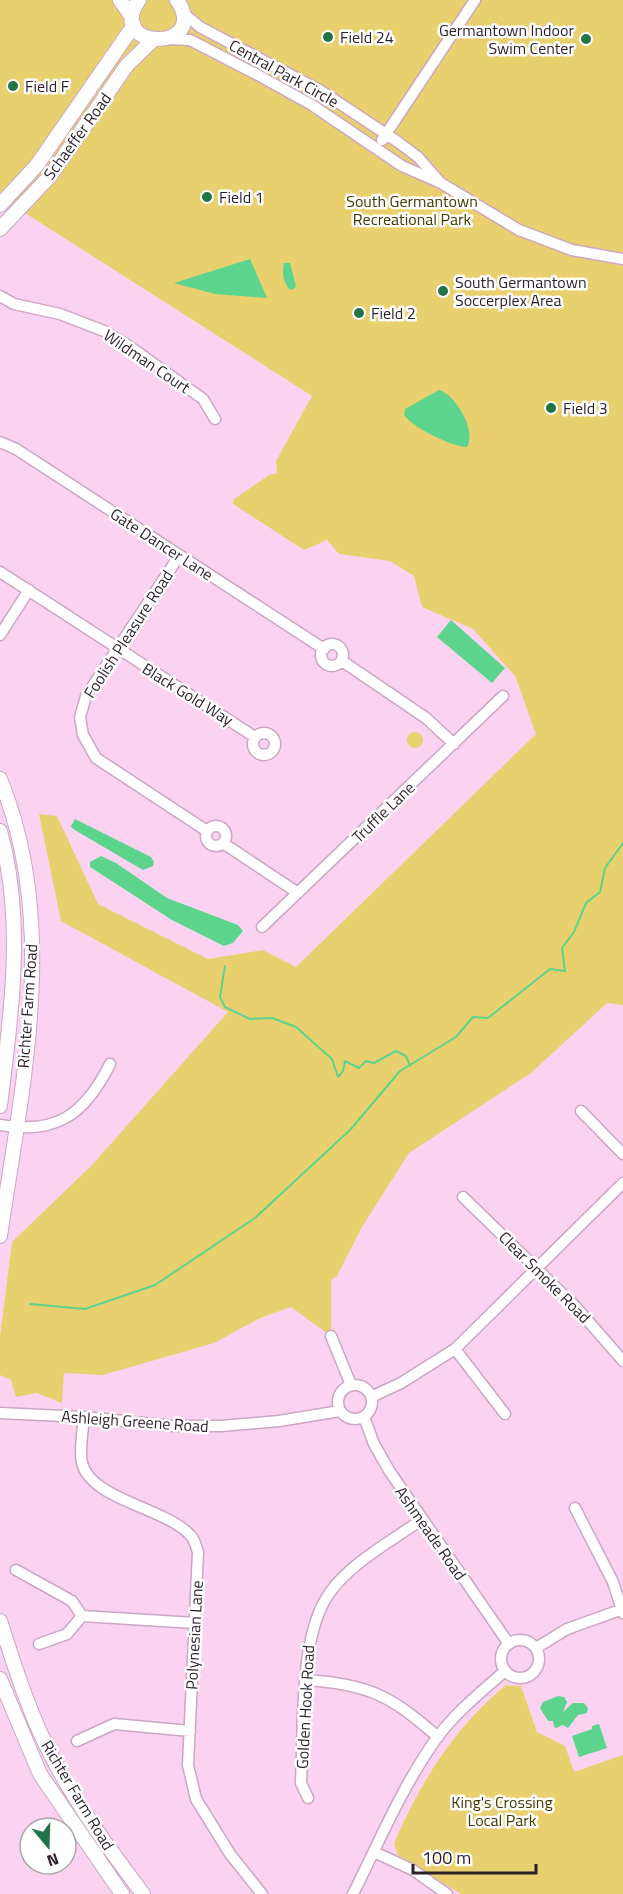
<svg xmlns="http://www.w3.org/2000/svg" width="623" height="1894" viewBox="0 0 623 1894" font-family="'Titillium Web',sans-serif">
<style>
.green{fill:#e9d06e}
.water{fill:#5cd48e}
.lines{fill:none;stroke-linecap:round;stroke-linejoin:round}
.stream{stroke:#5cd48e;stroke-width:2}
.street-casing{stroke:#cca6c2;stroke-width:13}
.secondary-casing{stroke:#cca6c2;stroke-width:16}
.street{stroke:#fff;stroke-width:10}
.secondary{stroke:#fff;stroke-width:14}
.poi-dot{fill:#207447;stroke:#fff;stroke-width:2}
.labels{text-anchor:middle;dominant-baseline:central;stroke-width:5;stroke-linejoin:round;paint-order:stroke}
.poi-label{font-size:16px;fill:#2d1f2a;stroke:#fff;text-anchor:start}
.street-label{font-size:16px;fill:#2d1f2a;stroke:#fff}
.park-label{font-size:16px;fill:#463a01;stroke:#fff}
</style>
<rect width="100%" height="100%" fill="#fbd3f1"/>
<!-- green -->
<path class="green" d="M0,0h623v1005l-16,-2 -76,70 -122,80 -47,74 -25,49 -6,4v56l-40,-29 -31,11 -46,25 -111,32 -39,-2 -2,30 -25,-10 -21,4 -5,-17 -11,-5v-39l12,-94 80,-77 136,-153 -167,-91 -22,-107 18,2 41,88 110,55 55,-9 33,17 240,-233 -21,-58 -42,-47 -51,-22 -8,-31 -24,-15 -51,-7 -12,-14 -23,10 -71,-46 1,-5 35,-24 8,-2 -1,-12 36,-65 -312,-199z
M407 740a8 8 0 1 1 16 0a8 8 0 1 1-16 0Z
M506,1685l15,1 16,46 28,14 9,26 49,-17v139h-162l-63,-39 -4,-12c27,-62 60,-115 112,-158z"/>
<!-- water -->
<path class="water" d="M250,259l17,39 -52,-4 -41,-11z
M284,263h6l6,23 -2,3 -4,1c-7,-9 -8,-16 -6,-27z
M439,390c17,5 38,41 28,57 -15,0 -55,-20 -63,-32l1,-6z
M451,620l54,48 -13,15 -55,-46z
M75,819l76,38 3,5 -1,4 -10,4 -70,-41 -2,-3z
M101,856l15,7 51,35 71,27 5,6 -10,12 -9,3 -52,-26 -82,-53v-5z
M558,1696l6,1 3,5 -4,10 10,-9h11l4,5 -1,5 -9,2 -10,13 -5,-3 -7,3 -2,-1 -1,-6h-5l-8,-13 3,-6z
M599,1724l8,24 -28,9 -7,-21 20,-7v-3z"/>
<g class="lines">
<!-- stream -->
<path class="stream" d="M225,966l-5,31 5,10 25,12 22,-1 24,9 36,32 6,18 5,-6 2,-10 14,7 7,-7 8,2 22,-12 10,5 4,10
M30,1304l55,5 70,-24 100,-67 95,-88 50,-59 56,-34 17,-20 15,1 62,-49 15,2 -3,-23 12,-16 12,-29 14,-11 5,-24 18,-25"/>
<!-- street casing -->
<g class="street-casing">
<path id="street" d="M182,12l18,15 121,64 77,51 20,15 21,24
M169,39l21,1 66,34 56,31 90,61 39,17 78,47 53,20 51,9
M382,140l93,-140
M0,296l14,8 46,10 44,17 25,15 74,53 12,20
M0,442l16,7 308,200
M179,556l-93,140 -6,21 3,18 13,23 111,73
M0,572l255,165
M0,635l29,-45
M321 655a11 11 0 1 1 22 0a11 11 0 1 1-22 0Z
M342,661l84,57 28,26
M253 744a11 11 0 1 1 22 0a11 11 0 1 1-22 0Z
M206 836a10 10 0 1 1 20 0a10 10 0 1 1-20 0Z
M223,843l75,50
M262,927l241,-231
M581,1111l42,43
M0,1125c57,10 85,-11 110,-61
M463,1197l113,110 47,54
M331,1336l20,49
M455,1349l50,65
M338 1402a17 17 0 1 1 34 0a17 17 0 1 1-34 0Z
M371,1397l30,-14 54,-34 168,-166
M0,1413l84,4 89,9h48l58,-5 61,-10
M84,1417c-1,13 -5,33 -2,46 9,37 85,45 109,73 4,4 5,11 7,16l-10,213 8,34 34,55 32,40
M364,1417l10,27 16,28 119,172
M575,1508l38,74 10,31
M16,1570l56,31 10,15 113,7
M501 1659a19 19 0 1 1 38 0a19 19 0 1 1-38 0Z
M39,1644l28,-10 15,-18
M536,1648l31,-19 56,-20
M306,1680c63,4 85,16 132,57
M77,1741l37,-17 76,7
M308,1798l-7,-15c3,-55 -3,-149 30,-192 20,-28 62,-51 90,-71
M374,1852l39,18 34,24
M353,1894c26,-52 49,-107 83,-155 19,-26 45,-47 69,-68"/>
</g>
<!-- secondary casing -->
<g class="secondary-casing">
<path id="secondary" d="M120,0l12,17
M139,0c-36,51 73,53 38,0
M0,205l37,-40 97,-140
M0,229l50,-53 77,-111 25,-24
M0,779c60,145 22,307 0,457
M0,831c25,91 11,183 0,275
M0,1621c15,46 29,92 51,134 25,49 59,95 92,139
M0,1679l40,95 82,120"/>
</g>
<!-- street -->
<use href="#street" class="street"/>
<!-- secondary -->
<use href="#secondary" class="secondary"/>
</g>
<!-- markers -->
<g class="poi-dot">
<circle cx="328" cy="37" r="6"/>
<circle cx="586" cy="39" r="6"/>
<circle cx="13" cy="86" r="6"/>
<circle cx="207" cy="197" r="6"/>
<circle cx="443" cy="291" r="6"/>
<circle cx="359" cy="313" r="6"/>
<circle cx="551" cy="408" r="6"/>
</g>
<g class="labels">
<!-- poi labels -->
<g class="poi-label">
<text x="574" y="30" text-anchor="end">Germantown Indoor<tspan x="574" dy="18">Swim Center</tspan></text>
<text x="340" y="37">Field 24</text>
<text x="25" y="86">Field F</text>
<text x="219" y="197">Field 1</text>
<text x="455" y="282">South Germantown<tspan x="455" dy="18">Soccerplex Area</tspan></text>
<text x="371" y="313">Field 2</text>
<text x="563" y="408">Field 3</text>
</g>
<!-- street labels -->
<g class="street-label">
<text transform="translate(284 73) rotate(29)">Central Park Circle</text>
<text transform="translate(77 136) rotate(-54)">Schaeffer Road</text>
<text transform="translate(147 361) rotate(34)">Wildman Court</text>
<text transform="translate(162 544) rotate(33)">Gate Dancer Lane</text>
<text transform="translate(128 634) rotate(-57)">Foolish Pleasure Road</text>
<text transform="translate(188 694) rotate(32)">Black Gold Way</text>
<text transform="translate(383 812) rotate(-44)">Truffle Lane</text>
<text transform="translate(27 1006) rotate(-86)">Richter Farm Road</text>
<text transform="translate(545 1277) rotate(45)">Clear Smoke Road</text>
<text transform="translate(135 1421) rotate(4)">Ashleigh Greene Road</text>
<text transform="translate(431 1533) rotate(55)">Ashmeade Road</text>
<text transform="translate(194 1635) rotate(-87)">Polynesian Lane</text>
<text transform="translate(305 1707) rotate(-87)">Golden Hook Road</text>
<text transform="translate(78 1795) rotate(59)">Richter Farm Road</text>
</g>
<!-- park labels -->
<g class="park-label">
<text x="412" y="201">South Germantown<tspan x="412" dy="18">Recreational Park</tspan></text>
<text x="502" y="1802">King's Crossing<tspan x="502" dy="18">Local Park</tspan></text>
</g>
</g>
<!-- north arrow -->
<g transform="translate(48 1846) rotate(161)"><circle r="28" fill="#ffffff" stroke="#aba5aa" stroke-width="1.5"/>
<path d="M0-4.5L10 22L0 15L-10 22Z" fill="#207447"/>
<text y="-9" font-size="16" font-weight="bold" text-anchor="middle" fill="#2d1f2a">N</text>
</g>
<!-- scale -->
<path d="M413 1864v9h123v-9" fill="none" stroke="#2d1f2a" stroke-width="3"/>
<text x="422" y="1864" font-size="18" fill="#2d1f2a" stroke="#ffffff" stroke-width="4.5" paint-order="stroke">100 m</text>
</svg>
